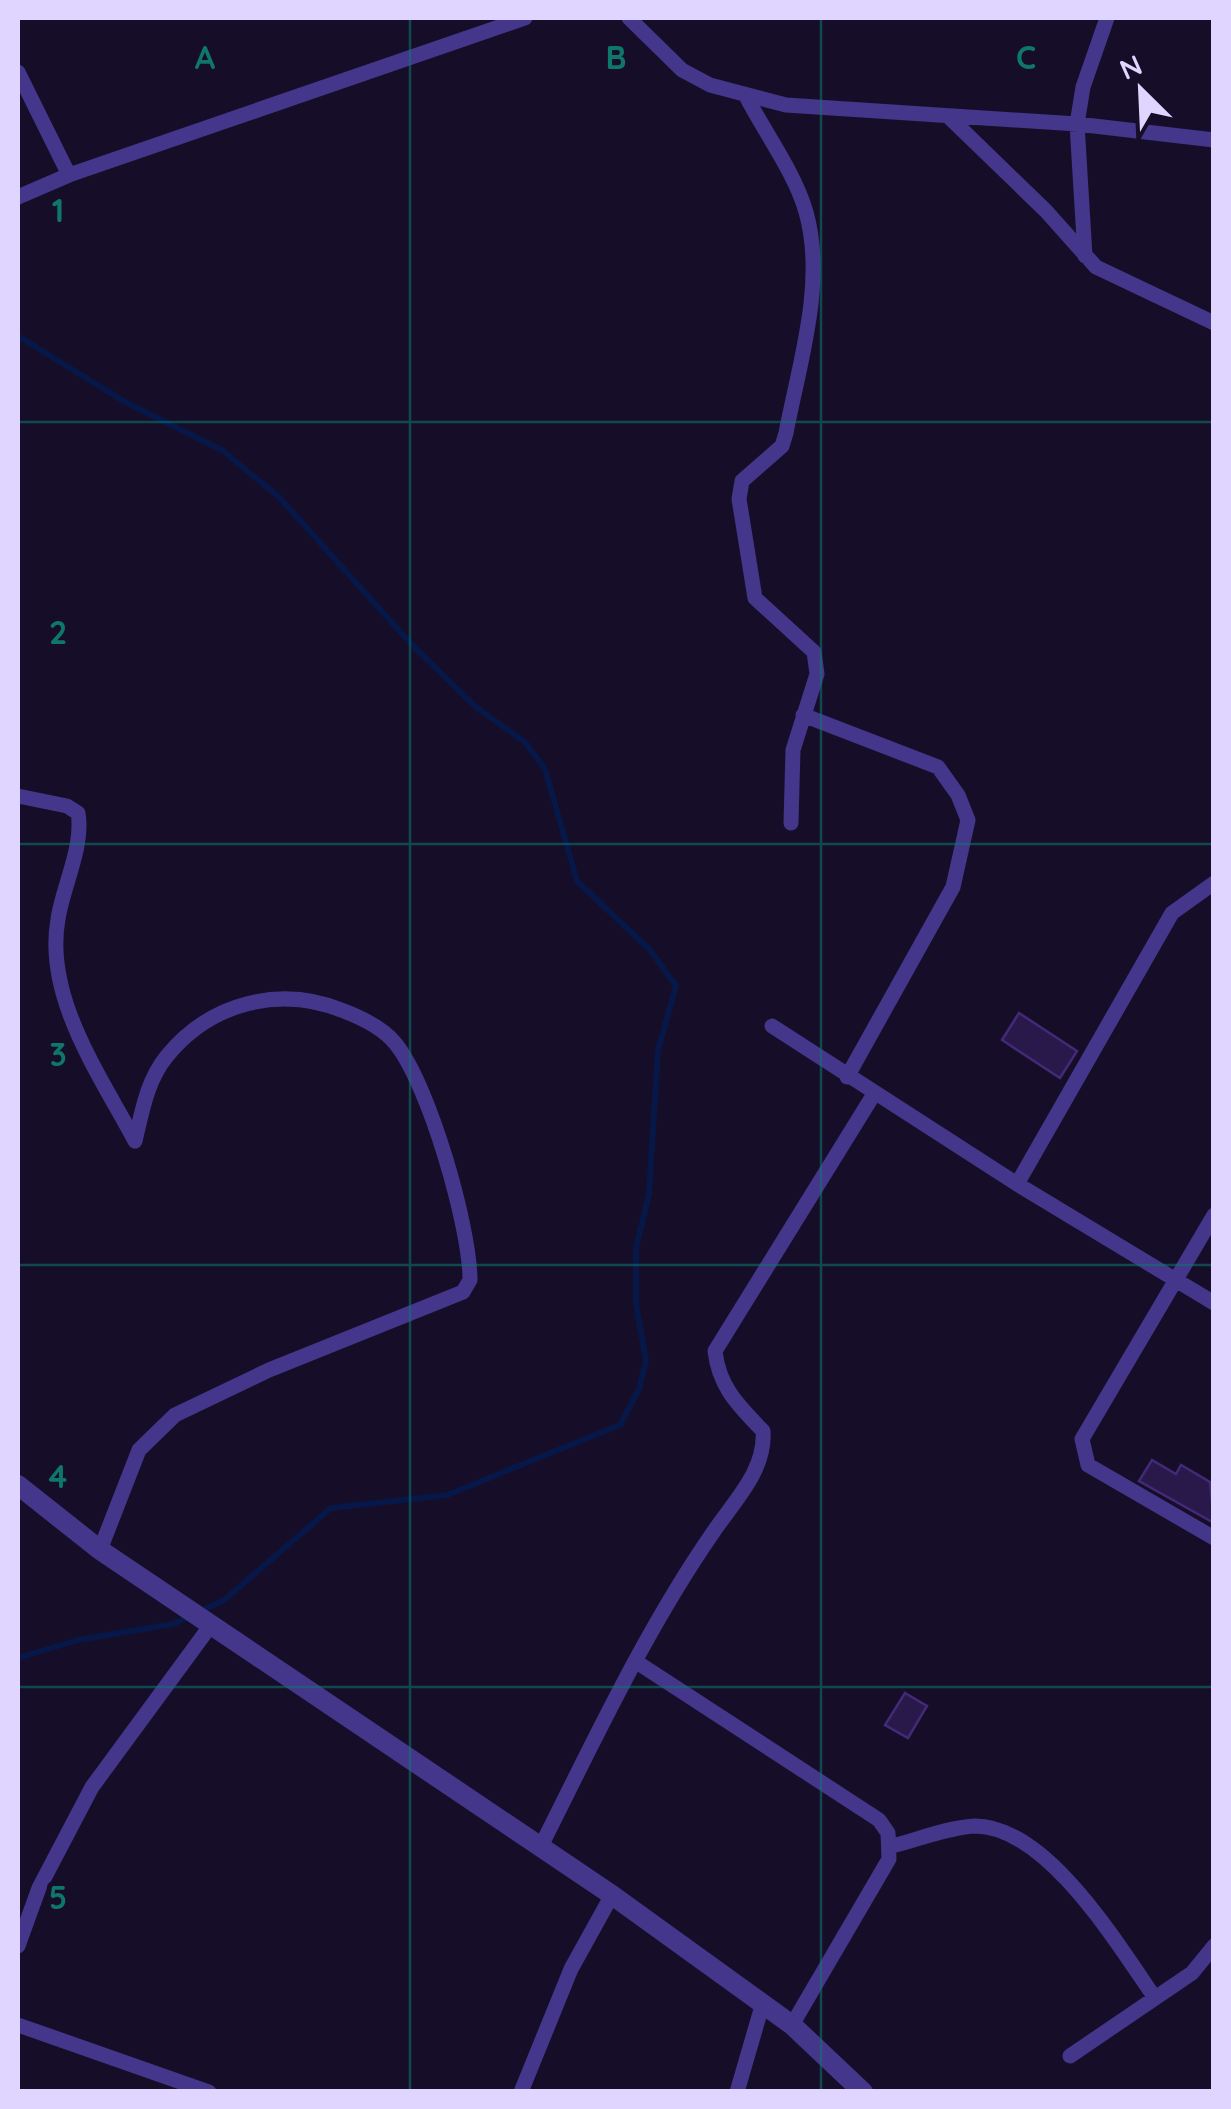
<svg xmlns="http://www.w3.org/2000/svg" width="1231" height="2109" viewBox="0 0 1231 2109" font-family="Quicksand,sans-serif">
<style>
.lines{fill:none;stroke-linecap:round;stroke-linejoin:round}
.stream{stroke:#071748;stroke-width:6}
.building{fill:#29194a;stroke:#432978;stroke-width:2.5}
.minor{stroke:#44368a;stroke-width:15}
.tertiary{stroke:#44368a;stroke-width:20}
.grid{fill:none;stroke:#0f766e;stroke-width:2.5;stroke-opacity:0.55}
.grid-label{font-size:32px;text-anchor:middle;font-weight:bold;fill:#0f766e;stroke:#160e28;stroke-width:10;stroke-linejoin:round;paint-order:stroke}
</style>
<rect width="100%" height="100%" fill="#160e28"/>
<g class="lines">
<!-- stream -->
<path class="stream" d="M18,336l107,66 97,48 57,47 134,149 64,62 48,34 20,27 32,112 73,69 26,36 -18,64 -9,144 -13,54v56l10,57 -7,28 -19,36 -173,70 -116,13 -107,92 -51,24 -95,16 -60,18"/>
</g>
<!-- building -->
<path class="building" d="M1019,1013l58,38 -17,27 -58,-38z
M1152,1460l24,14 5,-9 29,17 4,41 -75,-42z
M905,1693l22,13 -19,32 -23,-13z"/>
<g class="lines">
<!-- minor -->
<path class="minor" d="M629,18l53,52 28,15 76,20 291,19 137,16
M18,72l51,103
M746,96c19,37 49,77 60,116 20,71 -7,152 -20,221l-4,13 -40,35 -3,18 16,99 59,54 3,22 -24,76 -2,73
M950,118l96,93 50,56 118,56
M18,197l51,-22 456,-157
M1085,256l-8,-132 6,-37 24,-69
M803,715l135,52 20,28 10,25 -15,67 -106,190
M18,796l49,10 11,7c6,33 -15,73 -20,106 -14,78 42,156 77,222
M772,1026l245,158 197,119
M1017,1184l155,-271 42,-30
M1214,1215l-132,224 6,26 126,73
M100,1550l39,-100 36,-35 94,-45 194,-78 7,-12c0,-53 -41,-196 -75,-237 -12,-15 -33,-25 -51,-32 -63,-26 -133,-9 -177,45 -20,24 -25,56 -32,85
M635,1661l244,159 9,13 1,26 -97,166
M541,1846c54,-107 105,-217 173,-315 21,-31 52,-61 49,-100 -25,-26 -44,-44 -48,-80l159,-257
M892,1846c25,-6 57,-19 83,-20 72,0 143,119 180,172
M18,1946l21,-58 53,-101 119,-162
M18,2025l191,67
M1070,2056l122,-83 22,-27
M521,2092l50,-123 41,-74
M737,2092l25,-86"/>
<!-- tertiary -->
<path class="tertiary" d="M18,1485l82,65 512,345 180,130 71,67"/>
</g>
<!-- grid -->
<path class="grid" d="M410,18v2074M821,18v2074M18,422h1196M18,844h1196M18,1265h1196M18,1687h1196"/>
<g class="grid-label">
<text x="205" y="69">A</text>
<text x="616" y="69">B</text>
<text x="1026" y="69">C</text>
<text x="58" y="222">1</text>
<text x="58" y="644">2</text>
<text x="58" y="1066">3</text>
<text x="58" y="1488">4</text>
<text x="58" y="1909">5</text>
</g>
<!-- border -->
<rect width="1231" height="2109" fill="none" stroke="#dfd5ff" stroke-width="40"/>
<!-- north arrow -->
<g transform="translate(1141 90) rotate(336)" stroke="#160e28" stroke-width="8" paint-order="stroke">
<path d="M0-8L18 38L0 25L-18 38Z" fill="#dfd5ff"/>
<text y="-15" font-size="28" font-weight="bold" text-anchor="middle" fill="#dfd5ff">N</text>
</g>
</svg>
